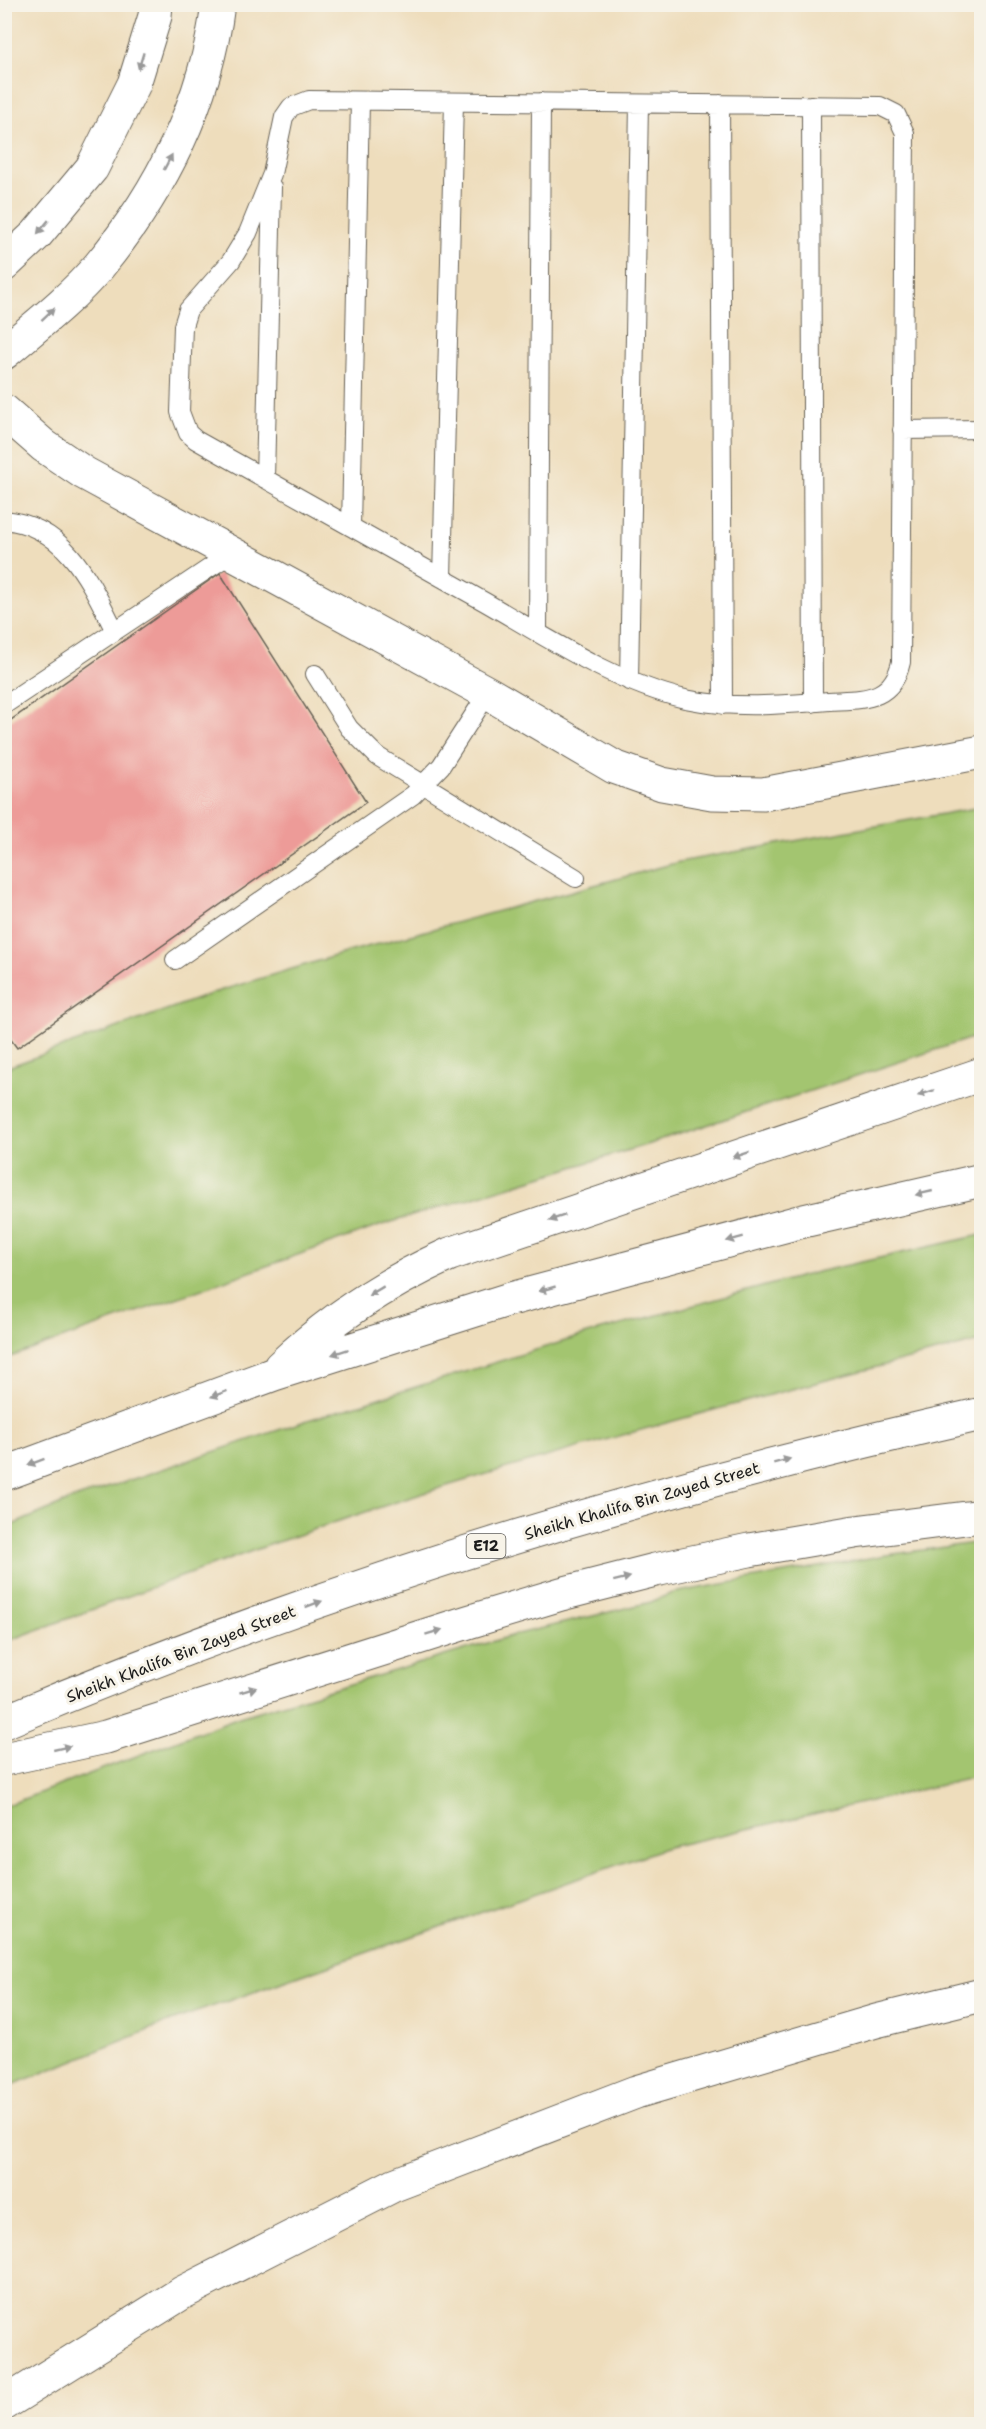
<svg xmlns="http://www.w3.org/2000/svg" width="986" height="2429" viewBox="0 0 986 2429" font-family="'Shantell Sans',sans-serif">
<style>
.green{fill:#a3c56f;stroke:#607046;stroke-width:1.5}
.building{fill:#ed9b98}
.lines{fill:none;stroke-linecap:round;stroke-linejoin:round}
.lane-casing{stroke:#666054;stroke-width:20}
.street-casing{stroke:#666054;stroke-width:35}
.highway-casing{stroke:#666054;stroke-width:35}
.lane{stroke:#fff;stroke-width:18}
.street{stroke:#fff;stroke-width:33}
.highway{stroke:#fff;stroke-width:33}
.oneway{fill:#999}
.labels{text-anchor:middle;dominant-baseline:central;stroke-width:6;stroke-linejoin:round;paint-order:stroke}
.shield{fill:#f7f3e8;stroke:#5e5c59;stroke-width:1.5}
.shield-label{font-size:15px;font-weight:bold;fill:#1c1c1c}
.street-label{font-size:16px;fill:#1c1c1c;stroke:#f7f3e8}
</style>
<rect width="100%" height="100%" fill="#f7f3e8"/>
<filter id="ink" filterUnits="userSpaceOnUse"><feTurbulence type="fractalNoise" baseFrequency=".0167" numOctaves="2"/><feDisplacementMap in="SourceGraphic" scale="12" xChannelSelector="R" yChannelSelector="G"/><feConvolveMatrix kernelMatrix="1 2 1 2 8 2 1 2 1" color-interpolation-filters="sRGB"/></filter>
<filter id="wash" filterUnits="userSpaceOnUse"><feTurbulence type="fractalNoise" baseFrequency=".008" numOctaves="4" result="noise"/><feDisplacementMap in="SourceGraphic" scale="24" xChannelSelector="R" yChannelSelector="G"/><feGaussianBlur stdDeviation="1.35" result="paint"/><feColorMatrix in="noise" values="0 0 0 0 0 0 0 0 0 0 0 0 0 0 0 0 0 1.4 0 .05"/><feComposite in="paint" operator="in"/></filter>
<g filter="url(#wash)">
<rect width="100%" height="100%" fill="#eeddbc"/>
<!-- green -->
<path class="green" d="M981,807v228l-332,109 -264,80 -380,135v-291l214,-77 129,-39 331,-90z
M981,1235v106c-171,42 -342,88 -511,138 -157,47 -311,106 -465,163v-114l66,-28 237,-80 283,-87 226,-61z
M981,1542v234l-313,71 -497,174 -166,67v-282l234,-89 279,-83 133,-32 21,-9 214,-38z"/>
<g id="blocks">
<!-- building -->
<path class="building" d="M220,573l146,229 -349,246 -13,-18v-305z"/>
</g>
</g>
<g filter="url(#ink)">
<use href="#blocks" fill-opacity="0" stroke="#666054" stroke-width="1.5"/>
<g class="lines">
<!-- lane casing -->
<g class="lane-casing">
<path id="lane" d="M309,100l571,6 16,8 9,19 -4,529c-9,40 -38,37 -72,39 -48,4 -96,8 -144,-2 -72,-17 -137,-61 -200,-97 -96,-54 -193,-108 -289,-162l-8,-7 -8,-21 3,-86 5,-16 43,-49 17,-28 24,-59 12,-57 7,-10z
M720,104l3,601
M811,105l2,598
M902,430l80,-1
M265,479l7,-292
M4,520c63,6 86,62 111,111
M351,527l9,-426
M442,578l12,-476
M538,632l3,-530
M315,674l34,54 28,28 199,122
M629,681l10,-577
M4,705l228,-152
M175,960l238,-165 28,-29 47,-73"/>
</g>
<!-- street casing -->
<g class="street-casing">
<path id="street" d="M4,265l32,-30 56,-67 42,-84 21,-68 1,-12
M4,353c32,-27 68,-55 95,-87 62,-75 107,-164 119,-262
M4,411l40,35 40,27 404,220 126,74 48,17 50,9 51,1 219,-42
M4,2404l178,-111 212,-108 242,-93 240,-71 106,-26"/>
</g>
<!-- highway casing -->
<g class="highway-casing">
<path id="highway" d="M280,1367c51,-49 106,-84 170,-113l532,-180
M4,1474l270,-100 233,-74 292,-78 183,-42
M4,1722c315,-134 645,-233 978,-308
M4,1759l102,-22 362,-115 93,-28 94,-24 94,-20 106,-18 127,-16"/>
</g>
<!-- lane -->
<use href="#lane" class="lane"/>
<!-- street -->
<use href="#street" class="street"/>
<!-- highway -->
<use href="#highway" class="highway"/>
</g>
<!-- one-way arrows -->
<defs><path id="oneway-solid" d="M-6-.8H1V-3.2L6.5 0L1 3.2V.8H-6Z" transform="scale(1.5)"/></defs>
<g class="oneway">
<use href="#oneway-solid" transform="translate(141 61) rotate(107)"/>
<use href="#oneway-solid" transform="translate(168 162) rotate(-62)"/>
<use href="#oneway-solid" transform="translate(43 227) rotate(130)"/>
<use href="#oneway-solid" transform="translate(48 314) rotate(-43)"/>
<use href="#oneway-solid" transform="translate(926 1093) rotate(161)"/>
<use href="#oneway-solid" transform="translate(741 1155) rotate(161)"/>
<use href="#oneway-solid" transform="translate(924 1193) rotate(167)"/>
<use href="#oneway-solid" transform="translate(557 1218) rotate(161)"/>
<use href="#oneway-solid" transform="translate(735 1239) rotate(165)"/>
<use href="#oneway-solid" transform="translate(547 1289) rotate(164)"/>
<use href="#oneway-solid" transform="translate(376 1291) rotate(149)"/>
<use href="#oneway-solid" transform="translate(340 1352) rotate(162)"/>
<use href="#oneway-solid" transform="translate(219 1394) rotate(160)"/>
<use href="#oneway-solid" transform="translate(782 1461) rotate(-15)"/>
<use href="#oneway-solid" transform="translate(36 1462) rotate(160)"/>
<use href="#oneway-solid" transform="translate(622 1579) rotate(-14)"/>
<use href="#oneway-solid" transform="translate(314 1604) rotate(-20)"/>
<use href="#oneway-solid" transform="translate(434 1632) rotate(-17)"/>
<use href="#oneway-solid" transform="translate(248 1690) rotate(-17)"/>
<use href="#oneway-solid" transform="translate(62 1748) rotate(-13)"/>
</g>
</g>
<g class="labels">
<!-- shield labels -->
<rect class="shield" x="466.5" y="1534" width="39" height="24" rx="4.5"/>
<g class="shield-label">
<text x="486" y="1546">E12</text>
</g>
<!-- street labels -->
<g class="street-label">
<text transform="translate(642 1501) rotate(-16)">Sheikh Khalifa Bin Zayed Street</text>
<text transform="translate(181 1654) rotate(-21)">Sheikh Khalifa Bin Zayed Street</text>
</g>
</g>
<!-- margin -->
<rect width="986" height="2429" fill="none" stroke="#f7f3e8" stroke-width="24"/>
</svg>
